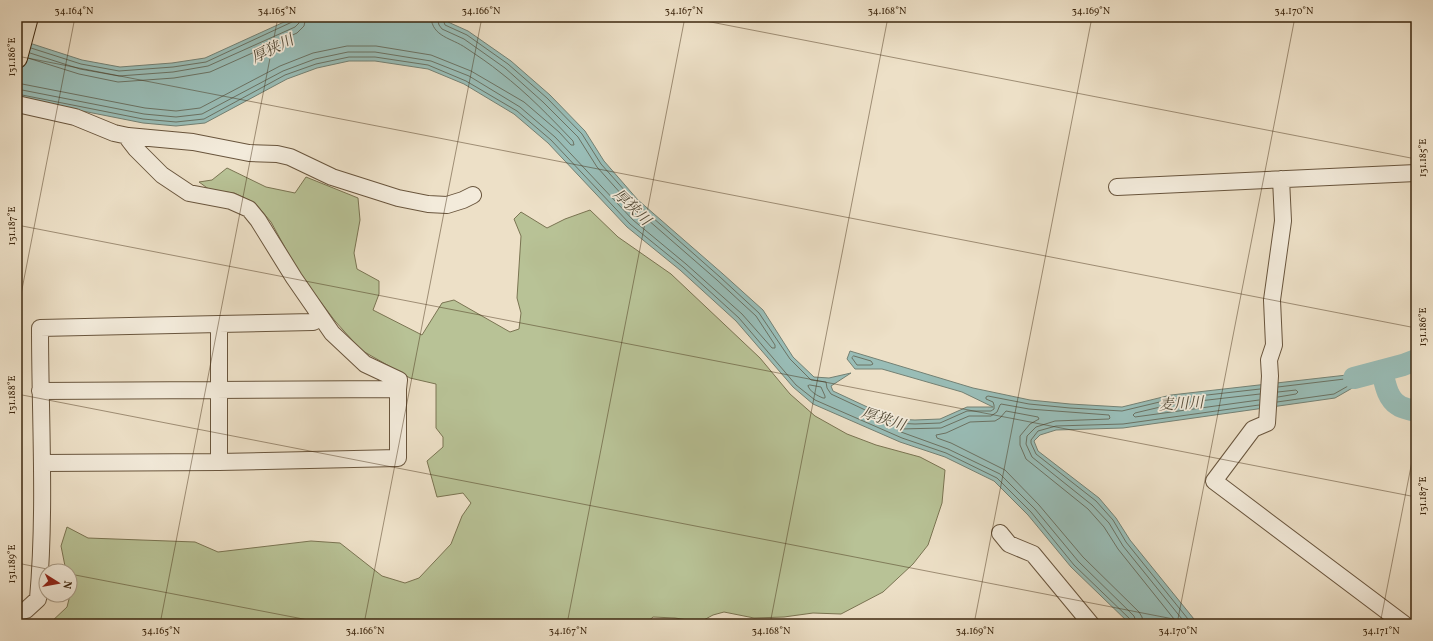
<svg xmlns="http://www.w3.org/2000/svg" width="1433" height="641" viewBox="0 0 1433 641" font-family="Vollkorn,'Noto Serif JP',serif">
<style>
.green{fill:#b8c296;stroke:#7a7452}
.water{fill:#99bdb7;stroke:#748174}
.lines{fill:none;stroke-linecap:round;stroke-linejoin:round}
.shore{stroke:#6b7263;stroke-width:1}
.river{stroke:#99bdb7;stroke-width:22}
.minor-casing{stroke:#69553d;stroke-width:18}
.major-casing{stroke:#3d270f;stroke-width:22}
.minor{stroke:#f3ebdb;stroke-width:16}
.major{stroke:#ede0c7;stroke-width:20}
.ticks{fill:none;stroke:#3d270f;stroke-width:1;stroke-opacity:0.45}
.labels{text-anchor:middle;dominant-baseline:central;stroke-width:3.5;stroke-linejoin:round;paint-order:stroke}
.water-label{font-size:15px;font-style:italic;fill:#544c39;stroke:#f3ebdb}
.neatline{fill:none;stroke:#3d270f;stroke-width:1.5}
.ticks-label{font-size:10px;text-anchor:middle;fill:#3d270f}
</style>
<rect width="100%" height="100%" fill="#ede0c7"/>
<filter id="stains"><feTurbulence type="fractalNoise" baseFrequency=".005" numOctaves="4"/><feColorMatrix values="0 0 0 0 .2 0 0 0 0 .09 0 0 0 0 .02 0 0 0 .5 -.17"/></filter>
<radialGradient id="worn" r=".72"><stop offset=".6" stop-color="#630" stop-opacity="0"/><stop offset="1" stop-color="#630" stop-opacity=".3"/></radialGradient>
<!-- green -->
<path class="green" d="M227,168l39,19 29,6 11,-16 52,21 2,22 -6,33 3,16 22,12v13l-6,16 49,25 20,-32 12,-3 56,32 9,-3 2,-16 -4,-15 4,-62 -7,-17 7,-7 26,16 18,-9 25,-9 28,27 53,37 89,84 30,36 25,22 32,18 29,11 44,12 25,13 -3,33 -14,42 -15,19 -30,28 -42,22 -28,-1 -29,4 -30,1 -30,-6 -11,3 -13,7 -25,-4 -22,-1 -8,7h-596l18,-17 3,-12v-24h-4l-5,-25 6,-19 21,11 107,4 23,10 93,-11 29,2 42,33 23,7 14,-5 32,-34 11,-28 9,-13 -8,-10 -26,4 -10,-36 16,-14v-10l-7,-9v-44l-26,-6 -49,-28 -26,-29 -36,-48 -28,-51 -16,-19 -21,-10 -24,-3 -11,-8 13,-2z"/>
<!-- water -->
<path class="water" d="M295,17h151l2,5 20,9 43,30 39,34 35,36 19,30 34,39 85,74 40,36 30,47 21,20 15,1 22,-5 -20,13 2,5 60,28 22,1 25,-1 27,-12h26l-31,-15 -80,-23h-27l-8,-10 3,-8 123,37 57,12 40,4 52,3 49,-12 211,-24 -47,27 -212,30 -67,2 -16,5 -6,6 4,10 61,47 17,20 14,22 68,84h-68l-59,-57 -43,-52 -34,-34 -49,-24 -45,-15 -87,-38 -20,-17 -57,-66 -56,-51 -53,-43 -79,-84 -34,-29 -50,-30 -36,-15 -53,-8h-26l-32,7 -30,11 -82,44 -29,3 -33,-3 -126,-25v-59l65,21 38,7 52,-4 33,-5z"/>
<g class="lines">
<!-- shore -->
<path class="shore" d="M442,17l3,8 22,10 41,29 39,34 35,36 19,30 34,38 85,75 39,36 31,46 21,21 15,2 1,6 4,6 62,29 22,1 25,-1 27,-12h24l3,-2v-4l-1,-3 -7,-3v-2l2,-1 41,8 41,4 52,3 50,-12 88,-10
M31,48l50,16 38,7 54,-4 33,-5 86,-40 3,-2v-3
M30,53l50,16 39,7 54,-4 35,-6 87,-39 4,-4 1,-6
M28,58l51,16 39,8 56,-4 36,-6 87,-39 7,-7 2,-9
M17,83l128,25 31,3 24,-3 80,-42 33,-13 34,-7h29l55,9 40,16 53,31 35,30 12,13h3l-1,-4c-23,-24 -46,-48 -72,-68 -11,-9 -23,-17 -35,-25 -14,-10 -34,-11 -35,-31
M17,89l127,25 32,3 26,-3 81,-43 32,-12 33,-7h27l56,9 38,15 51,31 35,30 78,83 53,44 56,50 30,34h3v-3l-19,-29 -39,-36 -85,-74 -35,-39 -19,-30 -35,-35 -38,-34 -41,-29 -22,-10 -3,-4 -2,-8
M17,94l126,25 33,3 28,-3 81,-44 31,-11 33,-7h26l53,8 38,16 51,30 34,29 79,84 53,43 56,51 57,67 19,15 87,38 44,15 51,25 34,34 43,53 57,55 1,4
M854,356l17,5 2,3 -2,1h-14l-5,-7z
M810,385l11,2 4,9v2h-2c-5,-2 -13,-6 -15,-12z
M1278,397l18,-3 2,-2 -2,-2 -18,2
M1259,400l-124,17 -2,-2 2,-2 38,-9 87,-10
M1277,402l57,-8 21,-12 1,-2 -3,-2 -75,9
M1137,624l-3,-8 -56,-55 -43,-52 -35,-35 -52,-25 -47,-17 -1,-3 41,-1 28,-12h22l6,-4 3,-7 1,-1 28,5 80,6 1,3 -1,1 -54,2 -19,6 -9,9 -1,8 6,13 60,48 17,18 14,23 63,78
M1143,624l-1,-7 -3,-5 -56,-55 -44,-52 -34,-35 -54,-27 -14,-5 -1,-3 10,-2 24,-11 25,-1 5,-3 6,-7 32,6 1,2 -9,5 -10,12v9l6,14 62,50 16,18 14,22 60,75
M1192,624l-66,-82 -13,-22 -17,-19 -60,-47 -5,-11v-3l7,-9 18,-5 67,-2 136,-19"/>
<!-- river -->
<path class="river" d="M1382,371c3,12 5,27 16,34 5,4 12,4 18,6
M1354,378l49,-13 13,-5"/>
<!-- minor casing -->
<g class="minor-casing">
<path id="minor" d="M17,104l58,13 39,16 14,3 65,6 56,11 28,1 13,3 42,20 66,21 30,6 19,1 16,-5 10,-5
M128,136l1,4 7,9 26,26 27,18 42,8 18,8 9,11 36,58 38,55 33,31 34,16 -1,9
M1281,179l2,42 -11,79 2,45 -5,15 1,16 -3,47 -14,6 -39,52 190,143
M1117,187l299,-14
M219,324l94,-2 8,-4
M40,391l358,-2v69l-179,4 -177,1
M1000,533l9,11 24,10 58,70
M17,612l9,-2 12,-11c8,-90 2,-181 2,-271l179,-4v138"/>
</g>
<!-- major casing -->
<g class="major-casing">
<path id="major" d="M17,58l11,-41"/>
</g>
<!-- minor -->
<use href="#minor" class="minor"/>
<!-- major -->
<use href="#major" class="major"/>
</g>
<!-- ticks -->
<path class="ticks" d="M685,17l731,142M17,56l1399,272M17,225l1399,272M17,315l58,-298M17,394l1182,230M17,563l40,8M70,574l259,50M160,624l118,-607M364,624l118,-607M567,624l118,-607M770,624l118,-607M974,624l118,-607M1177,624l118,-607M1380,624l36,-183"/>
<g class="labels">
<!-- water labels -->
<g class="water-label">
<text transform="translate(273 50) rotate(-26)">厚狭川</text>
<text transform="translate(631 208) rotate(44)">厚狭川</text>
<text transform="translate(1181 405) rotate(-3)">麦川川</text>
<text transform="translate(883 420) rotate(18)">厚狭川</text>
</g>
</g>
<!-- margin -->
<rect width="1433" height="641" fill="none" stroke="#ede0c7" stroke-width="44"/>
<!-- north arrow -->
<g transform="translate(58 583) rotate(101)"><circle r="19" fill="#f3ebdb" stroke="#aa9d89"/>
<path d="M0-3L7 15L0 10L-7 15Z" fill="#8f2418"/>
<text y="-6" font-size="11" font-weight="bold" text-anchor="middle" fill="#3d270f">N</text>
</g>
<rect x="22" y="22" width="1389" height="597" class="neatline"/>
<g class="ticks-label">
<text x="74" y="14">34.164°N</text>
<text x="277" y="14">34.165°N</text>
<text x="481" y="14">34.166°N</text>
<text x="684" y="14">34.167°N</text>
<text x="887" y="14">34.168°N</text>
<text x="1091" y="14">34.169°N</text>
<text x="1294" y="14">34.170°N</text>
<text transform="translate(11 57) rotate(-90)" y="4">131.186°E</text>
<text transform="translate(1422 158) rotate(-90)" y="4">131.185°E</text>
<text transform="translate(11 226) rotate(-90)" y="4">131.187°E</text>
<text transform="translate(1422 327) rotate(-90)" y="4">131.186°E</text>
<text transform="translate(11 395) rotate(-90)" y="4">131.188°E</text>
<text transform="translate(1422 496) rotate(-90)" y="4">131.187°E</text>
<text transform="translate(11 564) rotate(-90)" y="4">131.189°E</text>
<text x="161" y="634">34.165°N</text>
<text x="365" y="634">34.166°N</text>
<text x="568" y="634">34.167°N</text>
<text x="771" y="634">34.168°N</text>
<text x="975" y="634">34.169°N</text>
<text x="1178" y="634">34.170°N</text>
<text x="1381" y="634">34.171°N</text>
</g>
<rect width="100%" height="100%" filter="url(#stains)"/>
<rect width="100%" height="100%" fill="url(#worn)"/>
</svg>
